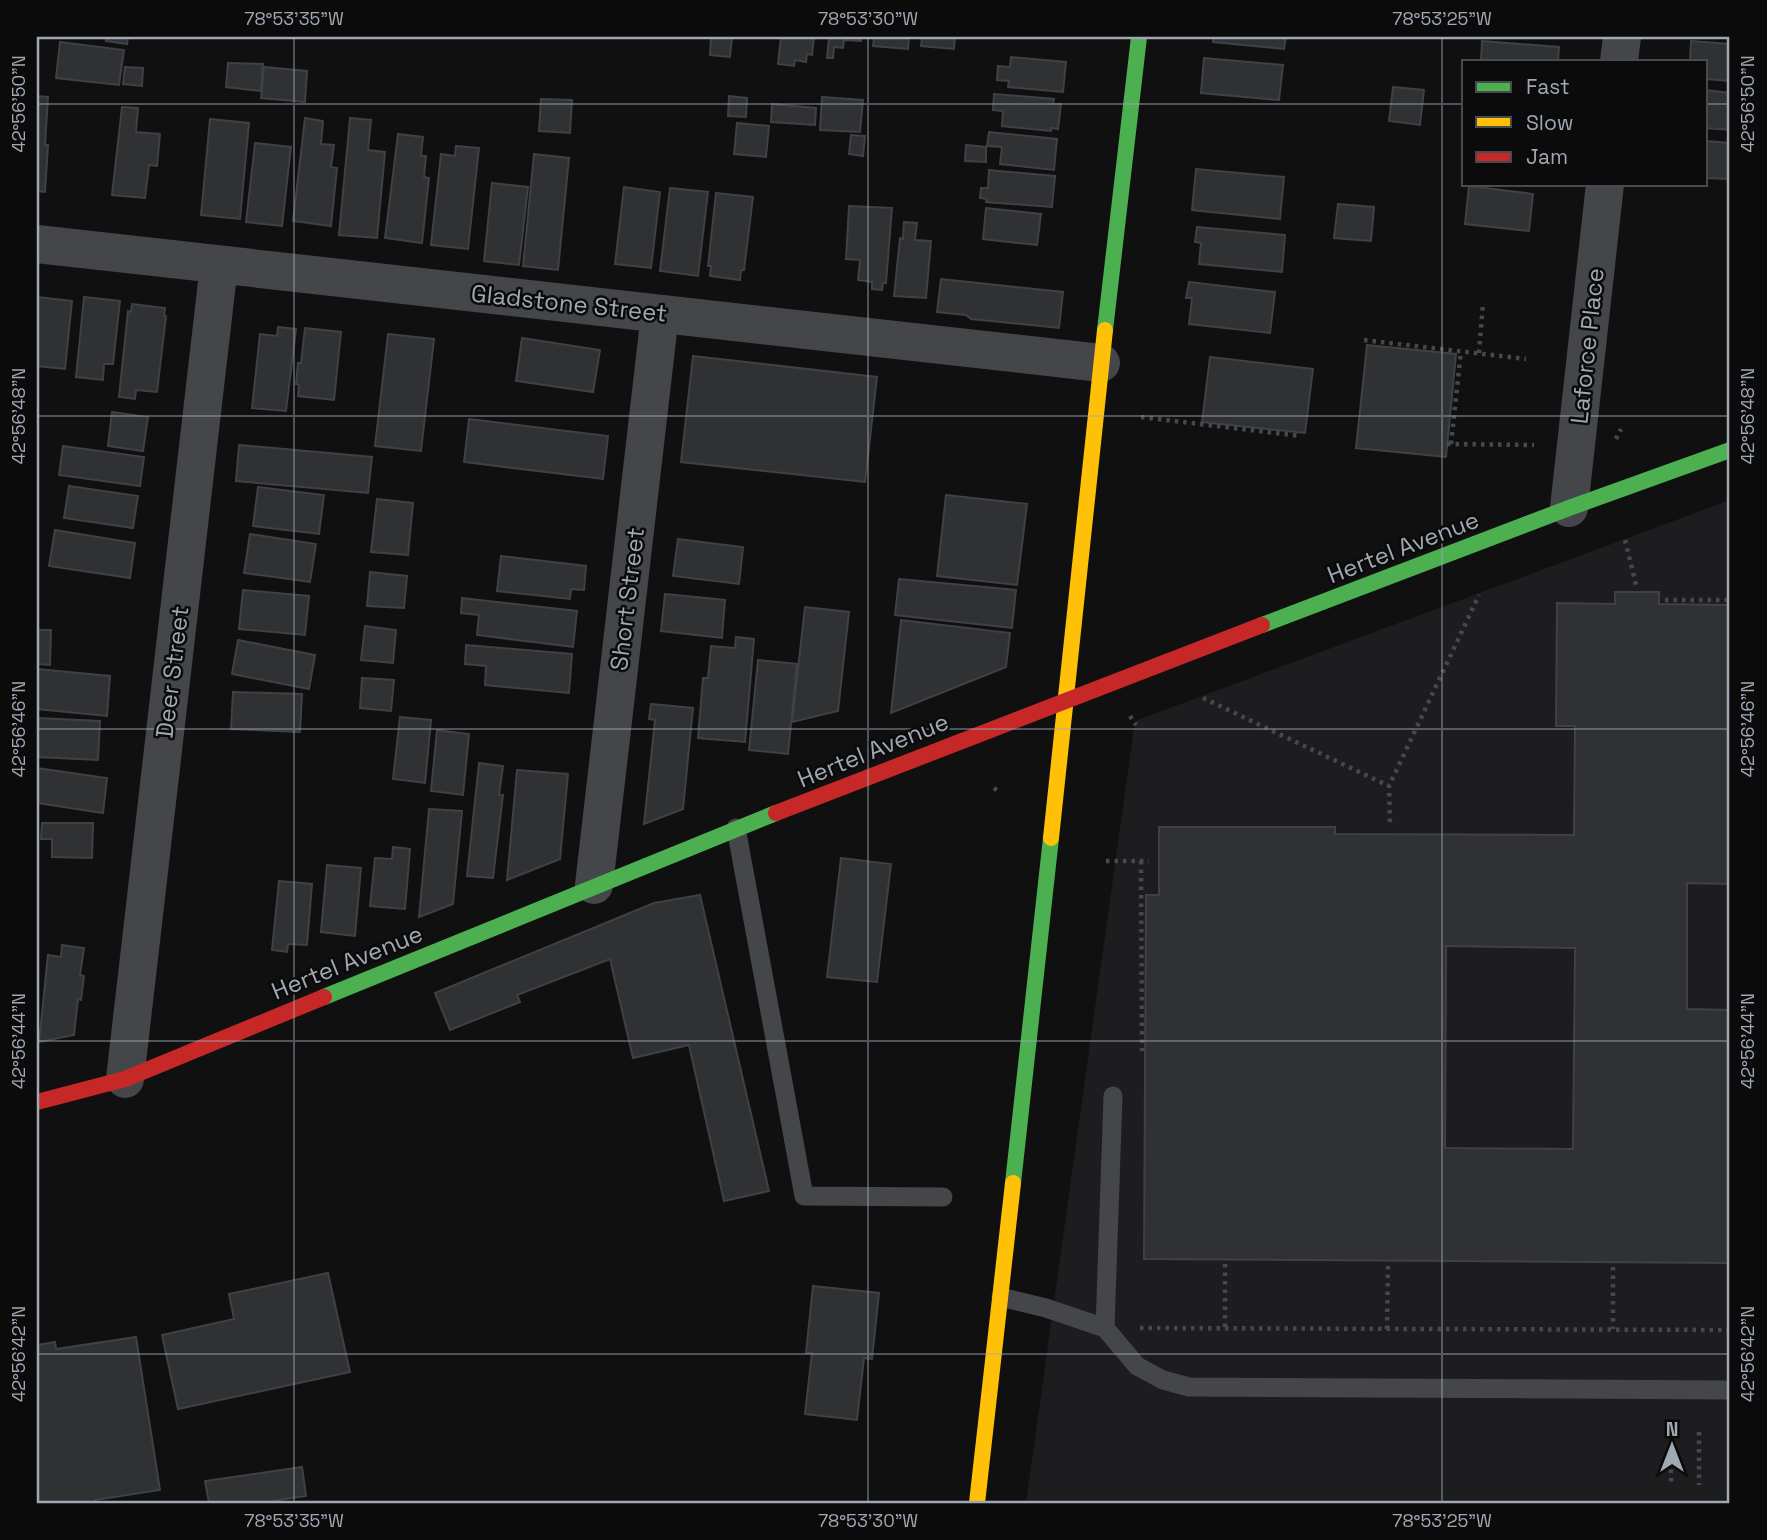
<svg xmlns="http://www.w3.org/2000/svg" width="1767" height="1540" viewBox="0 0 1767 1540" font-family="'Space Grotesk',sans-serif">
<style>
.built{fill:#1d1d1f}
.building{fill:#303133;stroke:#3f4145;stroke-width:2;fill-rule:evenodd}
.lines{fill:none;stroke-linecap:round;stroke-linejoin:round}
.path{stroke:#46484c;stroke-width:4.5;stroke-dasharray:3.5 5;stroke-linecap:butt}
.lane{stroke:#45464a;stroke-width:19}
.street{stroke:#45464a;stroke-width:38}
.fast{stroke:#4caf50;stroke-width:16}
.slow{stroke:#ffc107;stroke-width:16}
.jam{stroke:#c62828;stroke-width:16}
.ticks{fill:none;stroke:#a0a8b3;stroke-width:2;stroke-opacity:0.45}
.labels{text-anchor:middle;dominant-baseline:central;stroke-width:5;stroke-linejoin:round;paint-order:stroke}
.street-label{font-size:24px;fill:#a0a8b3;stroke:#0b0b0c}
.neatline{fill:none;stroke:#a0a8b3;stroke-width:2.5}
.ticks-label{font-size:18px;text-anchor:middle;fill:#a0a8b3}
</style>
<rect width="100%" height="100%" fill="#101011"/>
<!-- built -->
<path class="built" d="M1730,500v1003h-704l109,-782z"/>
<!-- building -->
<path class="building" d="M107,37h21l-1,7 -21,-3z
M711,37h21l-2,20 -20,-2z
M781,37h33l-2,18 -5,-1 -1,8 -11,-2 -1,6 -16,-2z
M829,37h32v4l-17,-1 -1,8 -9,-1 -1,11h-6z
M874,37h35l-1,12 -35,-3z
M922,37h33l-1,12 -33,-3z
M1213,37h73l-2,12 -71,-7z
M1482,41l77,6 -1,14h-77z
M1691,41l39,3v37l-24,-2v-18h-16z
M60,42l64,8 -5,35 -63,-7z
M1011,57l55,5 -3,30 -55,-5 1,-6 -12,-1 1,-14 12,1z
M1204,58l79,7 -4,35 -78,-7z
M228,63l35,1 -2,27 -35,-4z
M125,67l18,1 -1,18 -19,-2z
M264,67l43,4 -2,31 -44,-4z
M1393,87l31,3 -4,35 -31,-4z
M1706,90l24,3v37l-24,-2z
M994,94l60,5 -1,5h8l-3,25 -7,-1v3l-49,-5 1,-15 -10,-1z
M37,96l11,1 -3,48h3l-3,47 -8,-1z
M729,96l18,2 -1,19 -18,-1z
M822,97l41,3 -3,32 -40,-2z
M541,99l31,1 -2,33 -31,-2z
M772,104l44,4 -1,17 -44,-3z
M122,107l16,1 -2,24 24,2 -3,32 -8,-1 -4,33 -33,-3z
M305,118l18,3 -2,23 13,1 -3,22 6,1 -6,58 -38,-5z
M350,118l21,2 -3,30 17,2 -8,86 -38,-3z
M210,119l39,4 -9,96 -39,-4z
M737,123l32,3 -3,31 -32,-3z
M989,132l68,7 -3,31 -54,-6 2,-17 -15,-1z
M398,134l25,3 -2,19h5l-2,21 5,1 -7,65 -37,-5z
M851,135l14,1 -2,20 -14,-2z
M1706,141l24,2 -1,36 -23,-1z
M255,143l36,4 -9,79 -36,-4z
M966,145l20,2v15l-21,-1z
M456,146l23,2 -11,101 -37,-4 10,-91 14,2z
M534,154l35,4 -11,112 -35,-4z
M1196,169l88,8 -4,42 -88,-9z
M989,170l66,6 -3,31 -66,-5 1,-3 -7,-1 1,-10h7z
M492,183l36,4 -9,78 -35,-4z
M1469,186l64,8 -4,37 -64,-7z
M624,187l36,5 -9,76 -36,-4z
M670,188l38,4 -10,84 -38,-5z
M716,193l37,4 -9,73h-3l-1,10 -30,-4 1,-10h-3z
M1338,204l36,3 -3,34 -37,-3z
M849,206l43,2 -6,75h-3l-1,7 -10,-1v-7l-14,-2 2,-20 -14,-1z
M986,208l55,6 -4,31 -54,-6z
M904,222l13,1 -2,17 16,1 -5,57 -32,-2 6,-58 3,1z
M1197,227l88,8 -3,37 -83,-8 2,-21 -6,-1z
M941,279l122,13 -4,36 -88,-9 -5,-4 -29,-3z
M1189,282l86,10 -5,41 -81,-9 3,-26h-6z
M37,297l35,4 -7,68 -28,-3z
M84,297l36,4 -7,63h-9l-1,16 -27,-3z
M132,304l33,4 -1,7 2,1 -9,76 -21,-2 -1,9 -16,-2 9,-86 3,1z
M278,327l18,2 -10,82 -34,-3 8,-74 17,2z
M305,328l36,4 -7,68 -36,-4 1,-11 -3,-1 2,-21h3z
M388,334l46,5 -13,112 -46,-5z
M522,338l78,12 -7,42 -77,-11z
M1367,345l89,9 -10,103 -90,-9z
M693,356l184,21 -12,105 -184,-20z
M1210,357l103,12 -8,64 -103,-11z
M112,412l36,5 -5,34 -35,-5z
M469,419l139,17 -5,43 -139,-17z
M239,445l133,12 -4,36 -132,-12z
M63,446l81,11 -4,29 -81,-11z
M69,486l69,10 -5,32 -69,-10z
M258,487l66,8 -5,39 -66,-8z
M946,495l81,9 -10,81 -80,-9z
M377,499l36,4 -5,52 -37,-3z
M55,530l80,13 -5,35 -81,-12z
M250,534l66,10 -6,38 -66,-9z
M678,539l65,8 -4,37 -66,-8z
M501,556l85,10 -2,24 -13,-1 -1,10 -73,-8z
M370,572l37,4 -3,32 -37,-2z
M899,579l117,11 -4,38 -117,-13z
M243,590l66,6 -4,39 -66,-6z
M1615,592h44v12l71,1v279l-43,-1v126l43,1v253l-586,-4 2,-364h13v-68h176v7l239,1 1,-109h-19l1,-123 58,1zM1446,946l129,2 -2,201 -128,-1z
M665,594l60,6 -3,38 -61,-7z
M462,598l115,13 -4,36 -96,-12 2,-20 -18,-2z
M805,607l44,5 -11,99 -46,11z
M901,620l109,13 -4,34 -115,46z
M365,626l31,4 -3,33 -32,-3z
M37,630h14l-1,35 -13,-1z
M736,637l18,2 -9,103 -47,-4 5,-60h5l3,-32 24,2z
M238,640l77,15 -6,34 -77,-15z
M466,645l106,9 -3,39 -84,-8 1,-19 -21,-2z
M758,660l39,4 -9,90 -39,-4z
M37,669l73,7 -3,40 -70,-7z
M362,678l32,2 -3,31 -31,-3z
M233,692l69,2 -2,38 -69,-3z
M651,704l42,4 -10,101 -39,15 11,-104 -6,-1z
M400,717l31,3 -6,63 -32,-4z
M37,718l63,3 -2,39 -61,-3z
M437,730l32,4 -6,61 -32,-4z
M479,763l24,3 -4,29h4l-10,83 -26,-2z
M37,768l70,10 -4,35 -66,-10z
M517,770l51,4 -8,85 -53,21z
M429,809l33,2 -9,93 -34,13z
M42,823h51l-1,35 -40,-1v-18h-11z
M393,847l17,2 -5,60 -35,-3 5,-48 17,1z
M841,858l50,6 -14,118 -50,-5z
M327,865l34,3 -6,68 -34,-4z
M279,881l33,3 -5,61 -19,-1 -1,8 -15,-2z
M700,895l69,296 -45,10 -35,-156 -56,13 -23,-99 -93,36 3,7 -70,28 -15,-37 219,-90z
M62,945l22,3 -4,27 4,1 -3,24 -3,-1 -4,36 -35,7 9,-87 13,2z
M328,1273l22,99 -172,37 -16,-74 72,-16 -5,-25z
M813,1286l66,7 -7,66 -8,-1 -7,62 -52,-6 7,-61h-6z
M136,1337l24,153 -65,10v3h-58v-158l18,-3 1,7z
M302,1467l4,29 -47,7h-50l-4,-22z"/>
<g class="lines">
<!-- path -->
<path class="path" d="M1364,340l162,19
M1479,353l4,-50
M1141,417l160,19
M1616,439l5,-10
M1447,444l87,1
M1451,444l10,-93
M1625,540l12,49
M1665,600h65
M1203,698l186,88
M1130,716l6,9
M994,788l5,4
M1390,822l-1,-36 90,-191
M1106,861h43
M1141,861l1,190
M1225,1264v64
M1613,1267v62
M1140,1328l590,2
M1387,1329l1,-66
M1699,1432v53
M1671,1444v41"/>
<!-- lane -->
<path class="lane" d="M736,828l68,368 139,1
M1001,1297l45,11 59,20 32,38 26,14 26,7 541,3
M1105,1328l8,-232"/>
<!-- street -->
<path class="street" d="M1619,61l3,-24
M37,244l1064,119
M1569,508l36,-324
M594,885l66,-571
M125,1079l94,-814"/>
<!-- fast -->
<path class="fast" d="M1105,330l34,-293
M1262,625l307,-117 161,-58
M324,997l452,-184
M1013,1183l38,-345"/>
<!-- slow -->
<path class="slow" d="M1051,838l54,-508
M977,1503l36,-320"/>
<!-- jam -->
<path class="jam" d="M776,813l486,-188
M37,1102l88,-23 199,-82"/>
</g>
<!-- ticks -->
<path class="ticks" d="M294,37v1466M868,37v1466M1442,37v1466M37,104h1427M1706,104h24M37,416h1693M37,729h1693M37,1041h1693M37,1354h1693"/>
<g class="labels">
<!-- street labels -->
<g class="street-label">
<text transform="translate(569 303) rotate(6)">Gladstone Street</text>
<text transform="translate(1587 346) rotate(-84)">Laforce Place</text>
<text transform="translate(1403 547) rotate(-21)">Hertel Avenue</text>
<text transform="translate(627 599) rotate(-83)">Short Street</text>
<text transform="translate(172 672) rotate(-83)">Deer Street</text>
<text transform="translate(873 750) rotate(-22)">Hertel Avenue</text>
<text transform="translate(347 962) rotate(-22)">Hertel Avenue</text>
</g>
</g>
<!-- border -->
<rect width="1767" height="1540" fill="none" stroke="#0b0b0c" stroke-width="77"/>
<!-- legend -->
<rect x="1462" y="60" width="245" height="126" fill="#0b0b0c" stroke="#474a4f" stroke-width="2"/>
<rect x="1476" y="82" width="35" height="10" fill="#4caf50" stroke="#474a4f" stroke-width="2"/>
<text x="1526" y="94" font-size="21" fill="#a0a8b3">Fast</text>
<rect x="1476" y="117" width="35" height="10" fill="#ffc107" stroke="#474a4f" stroke-width="2"/>
<text x="1526" y="130" font-size="21" fill="#a0a8b3">Slow</text>
<rect x="1476" y="152" width="35" height="10" fill="#c62828" stroke="#474a4f" stroke-width="2"/>
<text x="1526" y="164" font-size="21" fill="#a0a8b3">Jam</text>
<!-- north arrow -->
<g transform="translate(1672 1446)" stroke="#0b0b0c" stroke-width="5" paint-order="stroke">
<path d="M0-5L12 26L0 18L-12 26Z" fill="#a0a8b3"/>
<text y="-10" font-size="19" font-weight="bold" text-anchor="middle" fill="#a0a8b3">N</text>
</g>
<rect x="38" y="38" width="1690" height="1464" class="neatline"/>
<g class="ticks-label">
<text x="294" y="25">78°53'35"W</text>
<text x="868" y="25">78°53'30"W</text>
<text x="1442" y="25">78°53'25"W</text>
<text transform="translate(19 104) rotate(-90)" y="6">42°56'50"N</text>
<text transform="translate(1748 104) rotate(-90)" y="6">42°56'50"N</text>
<text transform="translate(19 416) rotate(-90)" y="6">42°56'48"N</text>
<text transform="translate(1748 416) rotate(-90)" y="6">42°56'48"N</text>
<text transform="translate(19 729) rotate(-90)" y="6">42°56'46"N</text>
<text transform="translate(1748 729) rotate(-90)" y="6">42°56'46"N</text>
<text transform="translate(19 1041) rotate(-90)" y="6">42°56'44"N</text>
<text transform="translate(1748 1041) rotate(-90)" y="6">42°56'44"N</text>
<text transform="translate(19 1354) rotate(-90)" y="6">42°56'42"N</text>
<text transform="translate(1748 1354) rotate(-90)" y="6">42°56'42"N</text>
<text x="294" y="1527">78°53'35"W</text>
<text x="868" y="1527">78°53'30"W</text>
<text x="1442" y="1527">78°53'25"W</text>
</g>
</svg>
